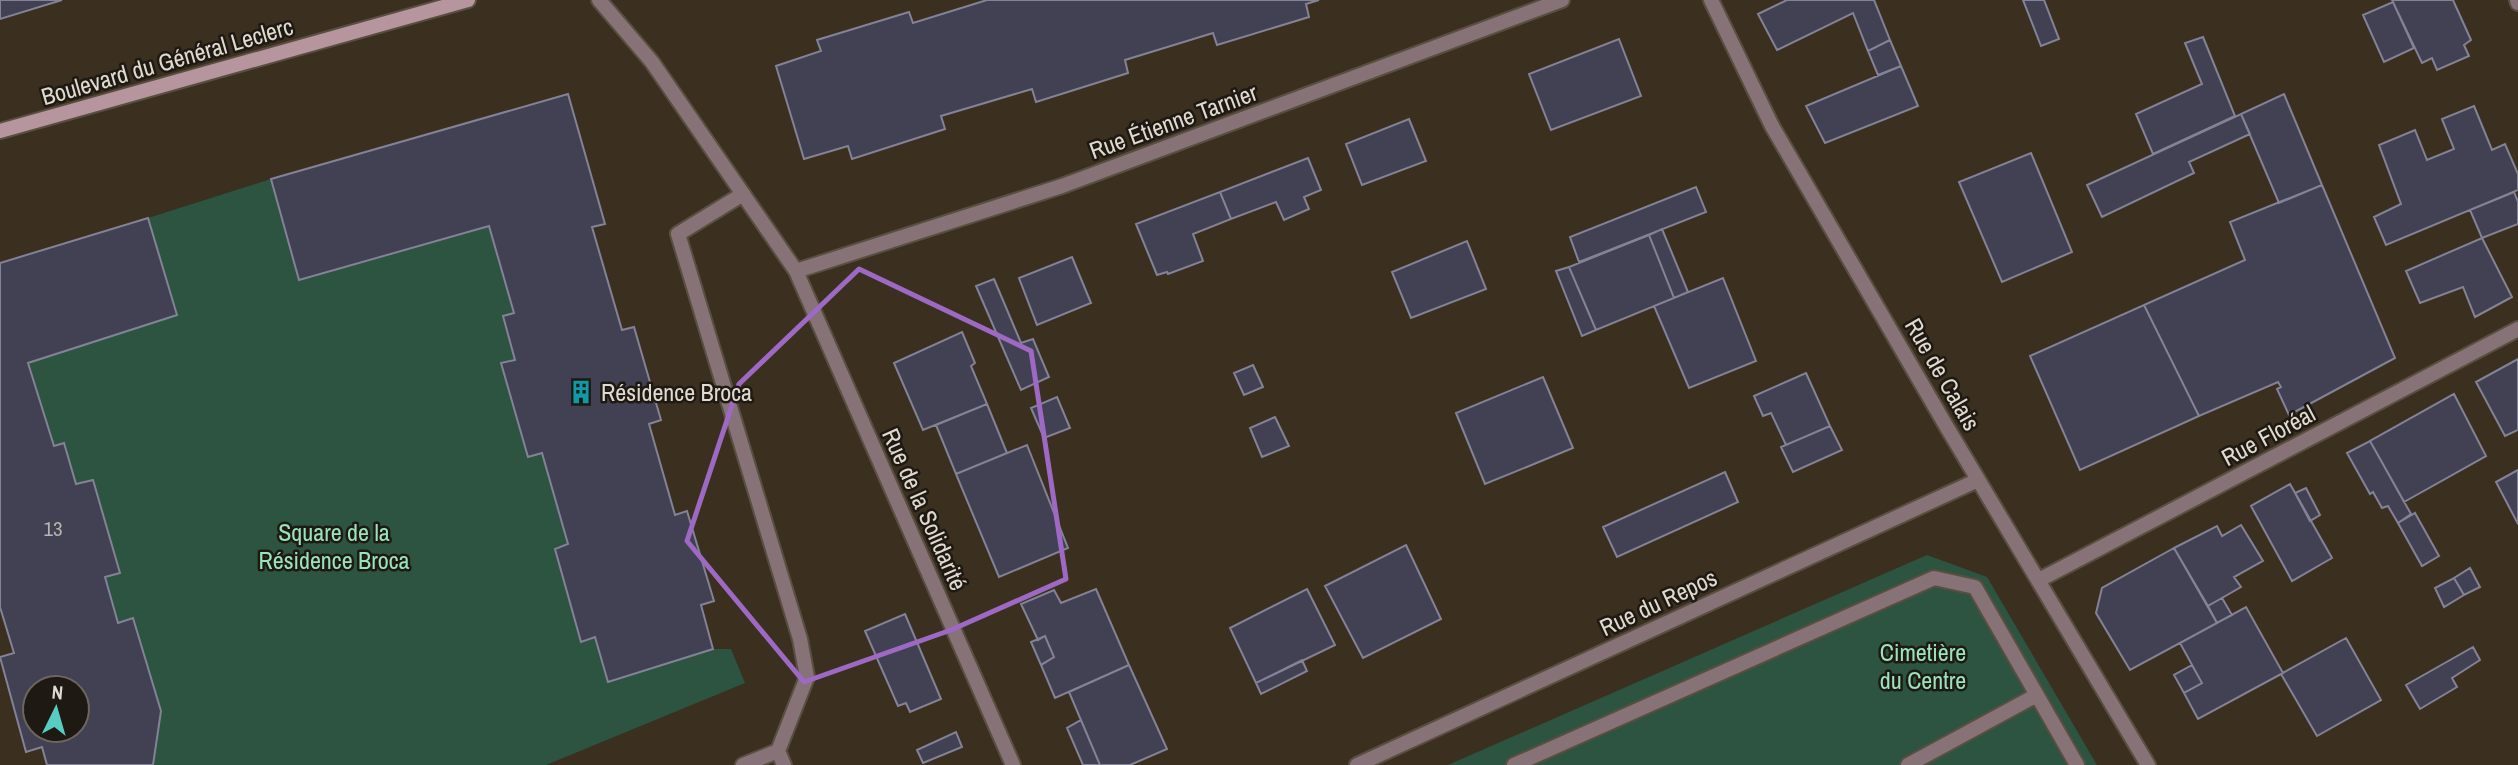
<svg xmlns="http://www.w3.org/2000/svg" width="2518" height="765" viewBox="0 0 2518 765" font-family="'Archivo Narrow',sans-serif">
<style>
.green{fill:#2c5440}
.building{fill:#424053;stroke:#838296;stroke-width:2;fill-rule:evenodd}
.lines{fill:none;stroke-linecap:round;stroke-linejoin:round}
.lane-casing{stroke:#594f40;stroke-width:18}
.street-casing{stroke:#594f40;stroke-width:18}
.secondary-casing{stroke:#594f40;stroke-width:18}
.lane{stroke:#877277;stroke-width:14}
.street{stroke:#877277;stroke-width:14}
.secondary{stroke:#b7959e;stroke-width:14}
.marked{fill:none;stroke:#9e69c5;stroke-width:5;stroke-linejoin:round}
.labels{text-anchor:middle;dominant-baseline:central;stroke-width:5;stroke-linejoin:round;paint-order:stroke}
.number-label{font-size:21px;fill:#b8b4b1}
.street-label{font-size:24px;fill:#e0dad0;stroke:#1e1912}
.poi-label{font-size:24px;fill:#e0dad0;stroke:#1e1912;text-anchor:start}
.park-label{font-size:24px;fill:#9ae4bd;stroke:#1e1912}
</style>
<rect width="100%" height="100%" fill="#3b3020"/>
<!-- green -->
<path class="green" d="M271,179l28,101 190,-54 25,87 -11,3 12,44 -13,3 26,94 14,-4 26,91 -13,5 26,92 14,-4 13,45 105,-33h18l14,34 -199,82h-393l8,-54 -28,-93 -15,5 -13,-46 15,-5 -27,-92 -17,4 -12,-40 -10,2 -26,-83 148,-48 -28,-97z
M1927,555l60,22 110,188h-649z"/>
<!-- building -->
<path class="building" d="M0,0h62l-62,19z
M987,0h332l-13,4 3,13 -92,28 -4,-12 -88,27 3,13 -92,29 -4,-13 -91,27 4,13 -93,30 -4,-13 -44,13 -28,-93 45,-15 -4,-11 92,-28 4,11z
M1787,0h87l16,40 -22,11 -15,-38 -76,37 -19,-36z
M2023,0h21l15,39 -18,7z
M2392,0h61l18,40 -7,5 5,11 -32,14 -5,-12 -10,5z
M2393,2l21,46 -30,14 -21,-47z
M2203,37l32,79 -82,38 -17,-40 66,-30 -17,-41z
M1619,39l22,57 -90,34 -22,-56z
M1890,40l11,26 -23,9 -10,-24z
M1901,66l17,40 -93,37 -19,-37z
M568,94l37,130 -13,3 30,103 12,-3 27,93 -12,4 26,91 12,-4 27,90 -13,4 12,44 -105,33 -13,-45 -14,5 -26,-93 13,-5 -26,-91 -14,4 -27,-94 14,-3 -12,-44 11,-3 -25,-87 -190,54 -28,-101z
M2284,94l38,91 -43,18 -38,-89z
M2474,106l18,44 13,-6 13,30v16l-132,55 -12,-28 27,-13 -22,-59 36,-15 12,30 27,-11 -12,-30z
M2241,114l9,20 -61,28 5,11 -92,44 -15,-32z
M1409,119l17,42 -64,24 -16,-41z
M2031,153l41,99 -70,30 -43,-100z
M1308,158l13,32 -17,7 5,12 -25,11 -8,-18 -45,17 -11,-27z
M2322,185l73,173 -106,57 -12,-26 4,-2 -3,-5 -79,34 -55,-111 101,-45 -15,-38z
M1696,187l10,25 -127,50 -9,-25z
M1220,192l11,27 -38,15 10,27 -35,13 -1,-2 -10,3 -21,-51z
M2514,192l4,10v22l-36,14 -12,-28z
M148,218l29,97 -149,48 26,83 10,-3 12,41 17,-4 27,93 -15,4 13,46 15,-5 28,93 -8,54h-106l-5,-18 -16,5 -26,-95 14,-4 -14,-46v-344zM35,688h42v42h-42z
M1662,229l26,63 -14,6 -25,-63z
M1649,235l25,63 -78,32 -27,-63z
M2482,238l30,59 -37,20 -12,-30 -43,16 -14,-32z
M1467,241l19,48 -75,29 -19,-46z
M1072,257l19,46 -54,22 -18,-47z
M1569,267l27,63 -14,6 -26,-65z
M1723,278l33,83 -67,27 -35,-82z
M994,279l27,64 12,-4 16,38 -28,13 -45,-104z
M2144,305l55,111 -119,54 -50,-114z
M962,332l13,31 -4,3 16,38 -64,26 -29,-67z
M2518,359v71l-13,6 -29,-54z
M1253,365l10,22 -19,8 -10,-22z
M1806,373l24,53 -44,19 -15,-32 -8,3 -9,-20z
M1543,377l30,71 -88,36 -29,-71z
M2454,394l32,62 -82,46 -34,-61z
M1057,397l13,31 -26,10 -13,-30z
M987,404l20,49 -51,21 -20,-49z
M1275,417l14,29 -27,11 -12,-29z
M1830,426l12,24 -49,22 -12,-25z
M2370,441l41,73 -13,9 -10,-17 -6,2 -9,-16 -3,2 -23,-41z
M1027,445l41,103 -69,29 -43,-103z
M2518,470v54l-22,-42z
M1725,472l13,30 -121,55 -14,-30z
M2290,484l42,74 -40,23 -41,-75z
M2306,488l14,27 -10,6 -15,-28z
M2415,513l24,43 -17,10 -24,-43z
M2241,525l22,36 -29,16 7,10 -33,19 -34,-58 43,-22 5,10z
M1406,545l35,74 -78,39 -38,-72z
M2174,548l43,75 -87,47 -34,-57 6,-25z
M2470,568l10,19 -16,8 -10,-17z
M2454,578l10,17 -20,12 -9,-19z
M1096,589l33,76 -74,33 -14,-33 13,-8 -9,-21 -7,4 -17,-36 33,-14 7,13z
M1307,589l28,56 -79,38 -26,-55z
M2222,598l10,17 -15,8 -9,-17z
M2246,607l37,66 -85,46 -14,-26 18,-10 -22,-40z
M905,614l36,85 -31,13 -4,-9 -8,3 -33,-75z
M1045,636l9,21 -13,8 -10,-23z
M2346,638l35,62 -64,36 -36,-62z
M2473,647l7,13 -28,18 5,9 -37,22 -14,-24z
M1302,660l5,11 -46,23 -5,-11z
M1129,665l38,84 -37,16h-30l-31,-73z
M2192,665l10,18 -18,10 -10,-18z
M1081,720l19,45h-17l-16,-37z
M956,732l6,15 -39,16 -6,-13z"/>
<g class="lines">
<!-- lane casing -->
<g class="lane-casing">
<path id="lane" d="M743,194l-65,40 122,405 7,38 -29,74 6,14
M743,765l35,-14
M1514,765l420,-187 41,9 102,178
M1908,765l129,-70"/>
</g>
<!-- street casing -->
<g class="street-casing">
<path id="street" d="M599,0l53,62 144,209 217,494
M1711,0l61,126 173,298 203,341
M2517,0l1,3
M796,271l266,-85 500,-186
M2039,580l479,-251
M1357,765l621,-285"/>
</g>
<!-- secondary casing -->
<g class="secondary-casing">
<path id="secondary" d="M0,131l468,-131"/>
</g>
<!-- lane -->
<use href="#lane" class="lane"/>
<!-- street -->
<use href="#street" class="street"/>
<!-- secondary -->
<use href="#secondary" class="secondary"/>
</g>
<!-- marked area -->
<path class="marked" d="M859,269l172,82 35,228 -115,51 -147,52 -117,-141 52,-157z"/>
<!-- icons -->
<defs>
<g id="building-bare" transform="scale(1.89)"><path d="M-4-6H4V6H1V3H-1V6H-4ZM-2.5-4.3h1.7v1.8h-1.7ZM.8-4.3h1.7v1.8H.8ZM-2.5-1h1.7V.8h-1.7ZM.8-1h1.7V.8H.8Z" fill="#0f9aa8" stroke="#1e1912" stroke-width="2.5" paint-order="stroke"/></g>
</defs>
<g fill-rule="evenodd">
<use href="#building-bare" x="581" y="392"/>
</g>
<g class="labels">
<!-- number labels -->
<g class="number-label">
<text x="53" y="528">13</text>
</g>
<!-- street labels -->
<g class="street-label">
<text transform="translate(167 61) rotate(-16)">Boulevard du Général Leclerc</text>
<text transform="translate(1173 121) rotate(-20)">Rue Étienne Tarnier</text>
<text transform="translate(1943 374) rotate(60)">Rue de Calais</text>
<text transform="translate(2268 435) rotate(-28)">Rue Floréal</text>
<text transform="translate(925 509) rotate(66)">Rue de la Solidarité</text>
<text transform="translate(1658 602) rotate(-25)">Rue du Repos</text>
</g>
<!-- poi labels -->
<g class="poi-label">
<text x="601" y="392">Résidence Broca</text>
</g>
<!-- park labels -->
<g class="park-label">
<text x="334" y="532">Square de la<tspan x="334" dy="28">Résidence Broca</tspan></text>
<text x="1923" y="652">Cimetière<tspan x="1923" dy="28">du Centre</tspan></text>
</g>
</g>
<!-- north arrow -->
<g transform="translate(56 709) rotate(5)"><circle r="33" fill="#1e1912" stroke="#6c665e" stroke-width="2"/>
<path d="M0-5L12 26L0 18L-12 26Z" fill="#57cec1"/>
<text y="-10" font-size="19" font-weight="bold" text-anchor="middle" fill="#e0dad0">N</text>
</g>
</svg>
